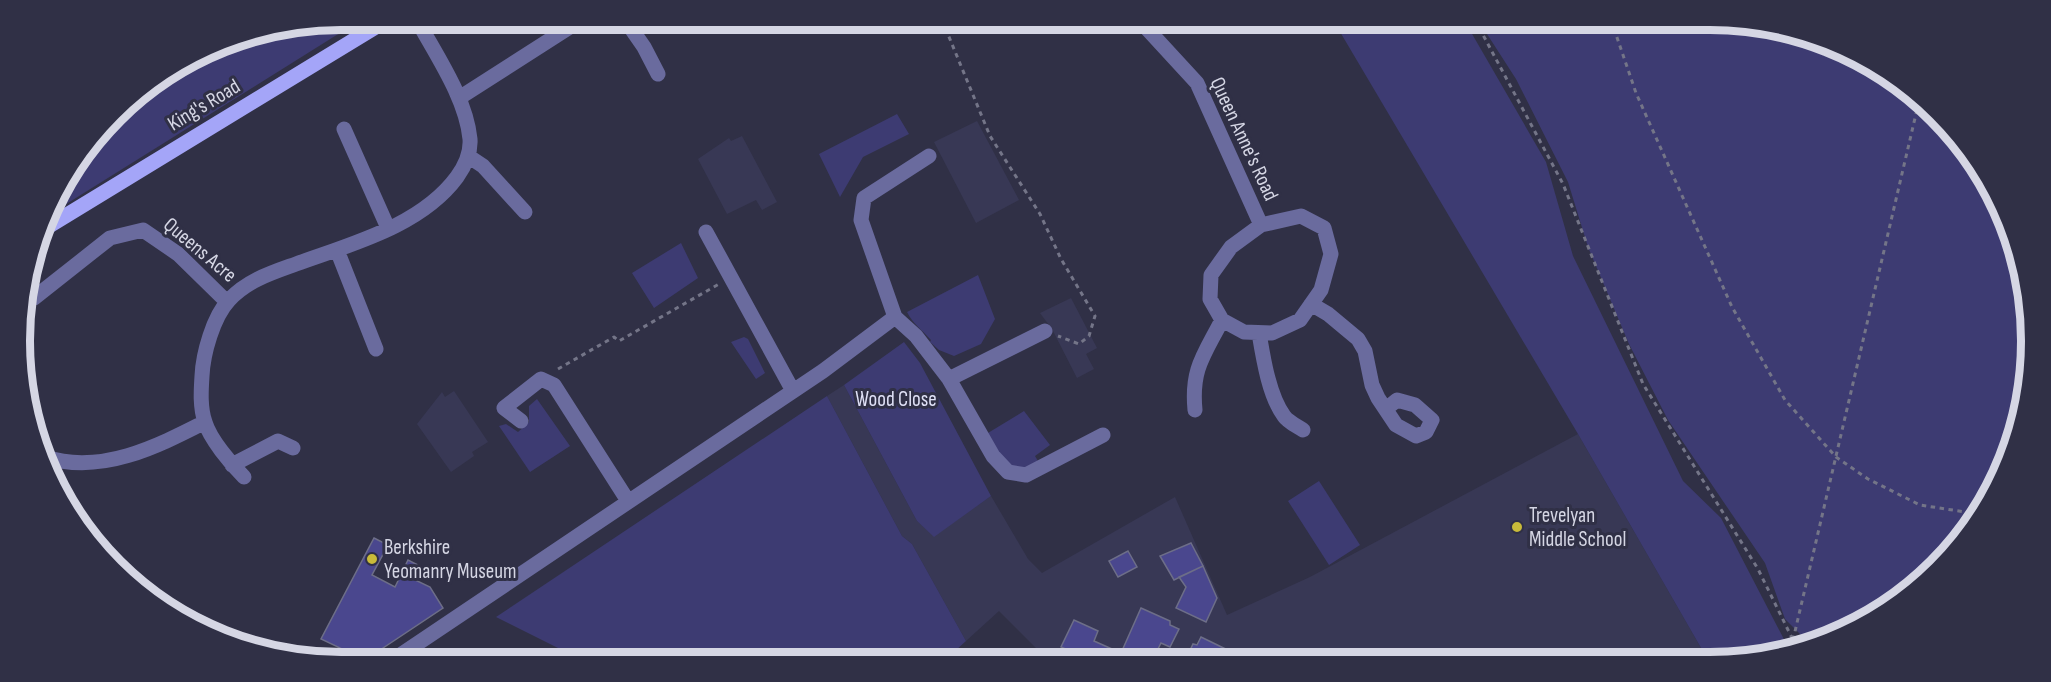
<svg xmlns="http://www.w3.org/2000/svg" width="2051" height="682" viewBox="0 0 2051 682" font-family="'Sofia Sans Condensed',sans-serif">
<style>
.built{fill:#383855}
.green{fill:#3d3b72}
.building{fill:#4a478e;stroke:#6d6e88;stroke-width:1.5}
.lines{fill:none;stroke-linecap:round;stroke-linejoin:round}
.path{stroke:#747588;stroke-width:3;stroke-dasharray:4.5 4.5;stroke-linecap:butt}
.minor{stroke:#6a6b9e;stroke-width:15}
.major{stroke:#a4a5f8;stroke-width:15}
.poi-dot{fill:#c9bb3a;stroke:#303046;stroke-width:2}
.labels{text-anchor:middle;dominant-baseline:central;stroke-width:6;stroke-linejoin:round;paint-order:stroke}
.street-label{font-size:21px;fill:#d5d6e4;stroke:#303046}
.park-label{font-size:21px;fill:#dfe0f6;stroke:#303046}
.poi-label{font-size:21px;fill:#d5d6e4;stroke:#303046;text-anchor:start}
.rim{fill:none;stroke:#d5d6e4;stroke-width:8}
</style>
<rect width="100%" height="100%" fill="#303046"/>
<!-- built -->
<path class="built" d="M977,121l42,79 -43,23 -42,-81z
M742,136l35,66 -15,8 -6,-10 -29,14 -29,-55 31,-21 2,3z
M1071,298l26,50 -11,6 8,15 -17,9 -25,-49 -12,-16z
M844,385l73,136 17,15 57,-40 37,63 14,14 133,-76 52,118 83,-38 268,-143 130,226 -659,1 -50,-50 -33,30 -54,-97 -10,-8 -75,-140z
M454,391l34,51 -16,10 2,4 -23,16 -34,-48 25,-32 3,5z"/>
<!-- green -->
<path class="green" d="M341,20h8l2,6 -296,185 -4,-6 2,-7 76,-98 89,-56z
M1333,20h131l82,142 27,94 110,225 38,37 68,131 -37,11h-44l-130,-226z
M1478,20h232l83,10 112,56 83,94 41,119 -8,125 -33,78 -66,80 -70,47 -7,2 -21,-1 -23,5 -16,-16 -20,-56 -97,-143 -39,-76 -41,-97 -20,-65 -52,-103z
M897,114l12,20 -46,23 -23,40 -21,-43z
M681,243l17,35 -44,30 -22,-35z
M978,275l17,44 -14,25 -27,12 -15,-6 -9,-8 1,-2c-9,-10 -18,-16 -24,-28z
M744,337l4,2 17,34 -9,6 -25,-37z
M904,342l16,21 71,133 -57,41 -17,-16 -73,-136z
M827,396l75,140 10,8 54,97 -22,20 -358,1 -90,-45z
M537,399l33,47 -40,26 -31,-46 7,-2 12,8 11,-10v-16z
M1024,411l26,34 -15,11 7,12 -27,3 -32,-35z
M1319,481l41,64 -31,20 -41,-64z"/>
<!-- building -->
<path class="building" d="M374,538l14,7 -16,30 23,12 13,-27 12,6 -7,13 17,8 13,21 -78,52 -44,-21z
M1191,543l12,23 -29,14 -14,-24z
M1128,551l9,16 -19,10 -9,-16z
M1203,566l14,32 -11,24 -30,-14 10,-21 -7,-10z
M1141,608l29,13v4l9,4 -9,18 -9,-4 -9,18h-60l-31,-14 13,-27 24,11 -4,10 27,12z
M1201,637l41,20 -1,4h-56l8,-17 4,1z"/>
<g class="lines">
<!-- path -->
<path class="path" d="M942,20l48,116 50,78 21,45 34,57 -6,20 -10,8 -21,-8
M1475,20l88,164 80,200 115,185 35,71
M1611,20l25,73 96,214 53,93 51,57 32,22 52,26 58,9
M558,369l56,-32 5,4 100,-57
M1793,640l126,-539
M1795,647l-2,-7 29,-1"/>
<!-- minor -->
<path class="minor" d="M610,20l18,4 16,23 14,27
M1139,20l58,63 64,142
M459,98l114,-73 23,-5
M344,129l44,99
M468,156l15,10 42,46
M929,156l-65,42 -3,22 34,97 21,19 33,43 44,77 15,16 18,3 77,-40
M1301,216l23,12 7,26 -10,36 -21,30 -28,13 -28,-1 -22,-12 -12,-21 1,-24 20,-28 30,-22z
M706,232l87,159
M337,250l39,99
M22,302l12,-4 76,-60 33,-8 35,24 49,48
M1311,304l17,10 30,25 7,12 7,34 6,13 18,27 20,11 10,-4 6,-12 -17,-15 -18,-5 -11,9
M1259,333c4,24 10,63 25,83 4,6 13,10 19,14
M949,379l96,-48
M1195,410c-4,-41 9,-55 27,-90
M521,421l-17,-13 37,-29 13,6 74,116
M45,457c56,18 111,-10 160,-35
M232,465l46,-24 15,7
M244,477c-13,-13 -34,-38 -39,-55 -5,-14 -4,-31 -3,-46 1,-22 11,-59 27,-76 19,-20 42,-27 67,-36 55,-20 125,-38 161,-87 8,-11 14,-24 13,-38 -4,-41 -34,-84 -53,-119
M390,662l433,-291 72,-54"/>
<!-- major -->
<path class="major" d="M44,229l343,-209"/>
</g>
<!-- markers -->
<g class="poi-dot">
<circle cx="1517" cy="527" r="6"/>
<circle cx="372" cy="559" r="6"/>
</g>
<g class="labels">
<!-- street labels -->
<g class="street-label">
<text transform="translate(204 105) rotate(-31)">King's Road</text>
<text transform="translate(1244 139) rotate(65)">Queen Anne's Road</text>
<text transform="translate(200 250) rotate(40)">Queens Acre</text>
</g>
<!-- park labels -->
<g class="park-label">
<text x="896" y="399">Wood Close</text>
</g>
<!-- poi labels -->
<g class="poi-label">
<text x="1529" y="515">Trevelyan<tspan x="1529" dy="24">Middle School</tspan></text>
<text x="384" y="547">Berkshire<tspan x="384" dy="24">Yeomanry Museum</tspan></text>
</g>
</g>
<!-- crop -->
<path d="M0 0H2051V682H0ZM341 30H1710A311 311 0 0 1 2021 341V341A311 311 0 0 1 1710 652H341A311 311 0 0 1 30 341V341A311 311 0 0 1 341 30Z" fill="#303046" fill-rule="evenodd"/>
<path class="rim" d="M341 30H1710A311 311 0 0 1 2021 341V341A311 311 0 0 1 1710 652H341A311 311 0 0 1 30 341V341A311 311 0 0 1 341 30Z"/>
</svg>
